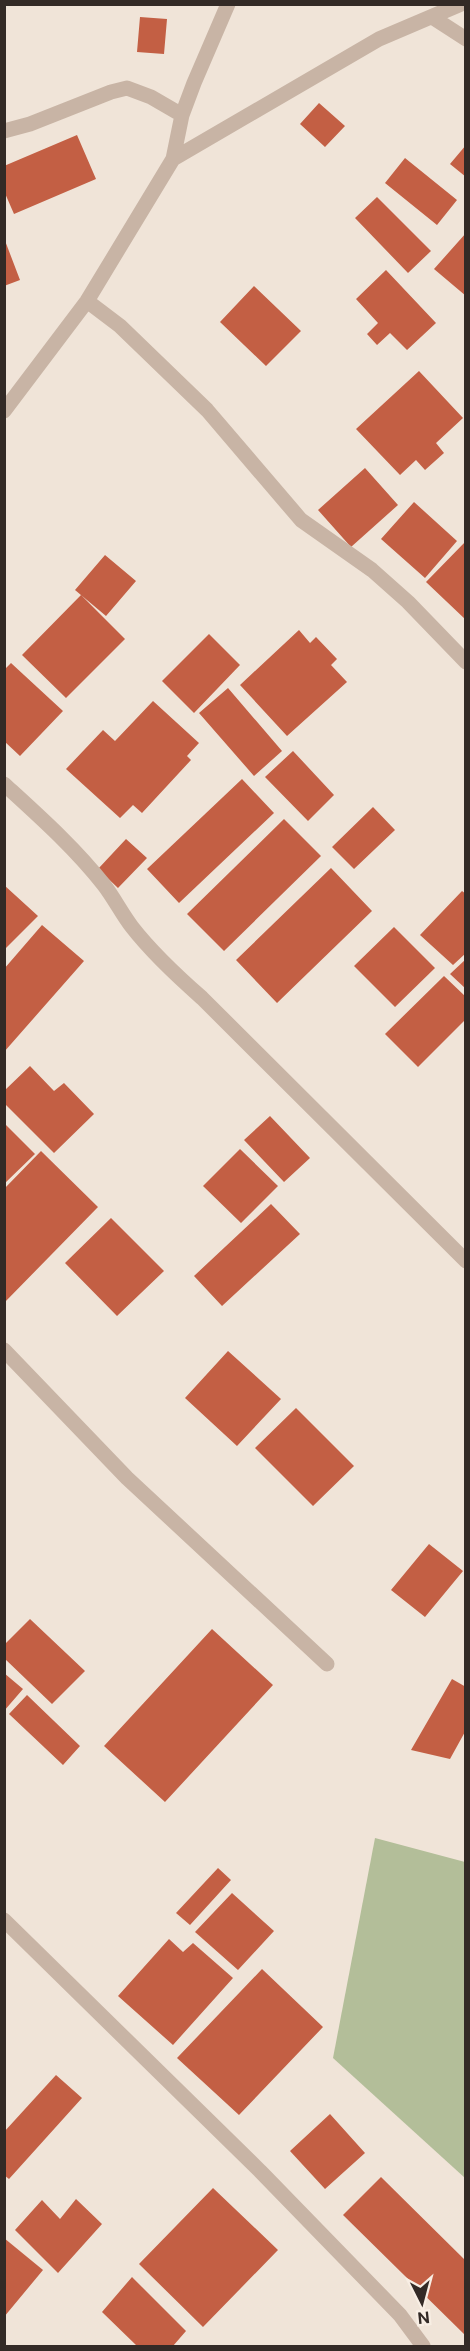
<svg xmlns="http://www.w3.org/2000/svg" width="470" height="2351" viewBox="0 0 470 2351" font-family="'Public Sans',sans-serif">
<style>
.green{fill:#b3be99}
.building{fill:#c35f44}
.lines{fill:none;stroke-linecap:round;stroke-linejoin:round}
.minor{stroke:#c8b4a5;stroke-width:15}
</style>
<rect width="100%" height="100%" fill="#f0e4d8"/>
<!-- green -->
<path class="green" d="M375,1838l90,24v316l-132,-120z"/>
<!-- building -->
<path class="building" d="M140,17l27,2 -3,35 -27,-2z
M319,103l26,23 -20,21 -25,-23z
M77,135l19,44 -82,35 -10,-23v-25z
M466,145v32l-16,-13z
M405,158l52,42 -20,25 -52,-42z
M377,197l54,54 -23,22 -53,-55z
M466,233v63l-32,-27z
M4,238l16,42 -16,6z
M386,270l50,53 -29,27 -17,-17 -13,12 -10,-11 11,-11 -22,-24z
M254,286l47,45 -35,35 -46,-44z
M419,371l44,47 -27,25 8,10 -19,17 -9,-10 -16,15 -44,-46z
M365,468l33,37 -47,42 -33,-37z
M414,502l43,39 -32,37 -44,-39z
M466,541v79l-40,-38z
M105,555l31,26 -30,35 -31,-26z
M81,595l44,44 -59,59 -44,-43z
M299,630l11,13 6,-6 21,22 -6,6 16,17 -60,54 -47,-51z
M209,634l31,31 -46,48 -32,-32z
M11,663l52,48 -43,45 -16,-15v-71z
M228,688l54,63 -28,25 -55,-63z
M153,701l46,42 -12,13 4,4 -49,53 -9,-8 -13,13 -54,-49 37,-39 12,11z
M293,751l41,44 -26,26 -43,-44z
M242,779l32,34 -95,90 -32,-34z
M373,807l22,23 -41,39 -22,-22z
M284,819l37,37 -97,95 -37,-37z
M126,839l21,19 -29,30 -20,-19z
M331,868l41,43 -95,92 -41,-43z
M4,885l34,31 -34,34z
M462,891l4,3v59l-13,12 -33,-30z
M42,925l42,36 -80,91v-83z
M394,927l41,41 -40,39 -41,-41z
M466,959v30l-16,-15z
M444,976l22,21v22l-48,48 -33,-33z
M30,1066l24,25 10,-8 30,31 -40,39 -50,-50v-12z
M270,1116l40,42 -26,24 -40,-42z
M4,1123l31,31 -31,30z
M240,1149l38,37 -37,37 -38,-37z
M41,1151l57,56 -94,96v-114z
M271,1204l29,30 -78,72 -28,-30z
M111,1218l53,53 -47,45 -52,-53z
M228,1351l53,48 -44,47 -52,-48z
M296,1408l58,58 -41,40 -58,-58z
M429,1544l34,27 -38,46 -34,-27z
M30,1619l55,52 -33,33 -48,-46v-13z
M212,1629l61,56 -108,117 -61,-56z
M4,1673l19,16 -19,22z
M452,1679l14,8v43l-16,29 -39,-9z
M27,1695l53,51 -17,19 -54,-51z
M218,1868l13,12 -41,45 -14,-12z
M232,1893l42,38 -36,39 -43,-38z
M169,1939l14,13 10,-9 40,35 -60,67 -55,-49z
M262,1969l61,58 -84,88 -62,-57z
M56,2075l26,23 -73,81 -5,-4v-43z
M330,2114l35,39 -40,36 -35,-38z
M381,2177l85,84v75l-123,-121z
M213,2188l65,62 -75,77 -64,-63z
M76,2199l26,25 -44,49 -43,-43 27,-30 18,19z
M4,2238l39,32 -39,47z
M132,2277l54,54 -13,15h-36l-35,-34z"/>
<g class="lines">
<!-- minor -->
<path class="minor" d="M432,17l34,22
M4,131l26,-7 81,-32 16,-4 24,9 31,18
M173,159l206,-120 82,-35
M87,301l33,25 87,84 94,110 71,50 36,32 58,60
M4,411l83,-110 86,-142 9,-44 12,-32 34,-79
M4,784c35,32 71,64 100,101 10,13 18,29 28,42 21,27 45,49 70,71l264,263
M4,1350l123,128 200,186
M4,1920l256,251 140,144 23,31"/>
</g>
<!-- border -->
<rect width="470" height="2351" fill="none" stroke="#332a26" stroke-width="12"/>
<!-- north arrow -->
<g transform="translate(422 2303) rotate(174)" stroke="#f8eee4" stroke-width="4.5" paint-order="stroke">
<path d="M0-4.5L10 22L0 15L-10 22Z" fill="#332a26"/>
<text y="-9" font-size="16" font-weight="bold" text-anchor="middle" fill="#332a26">N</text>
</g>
</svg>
